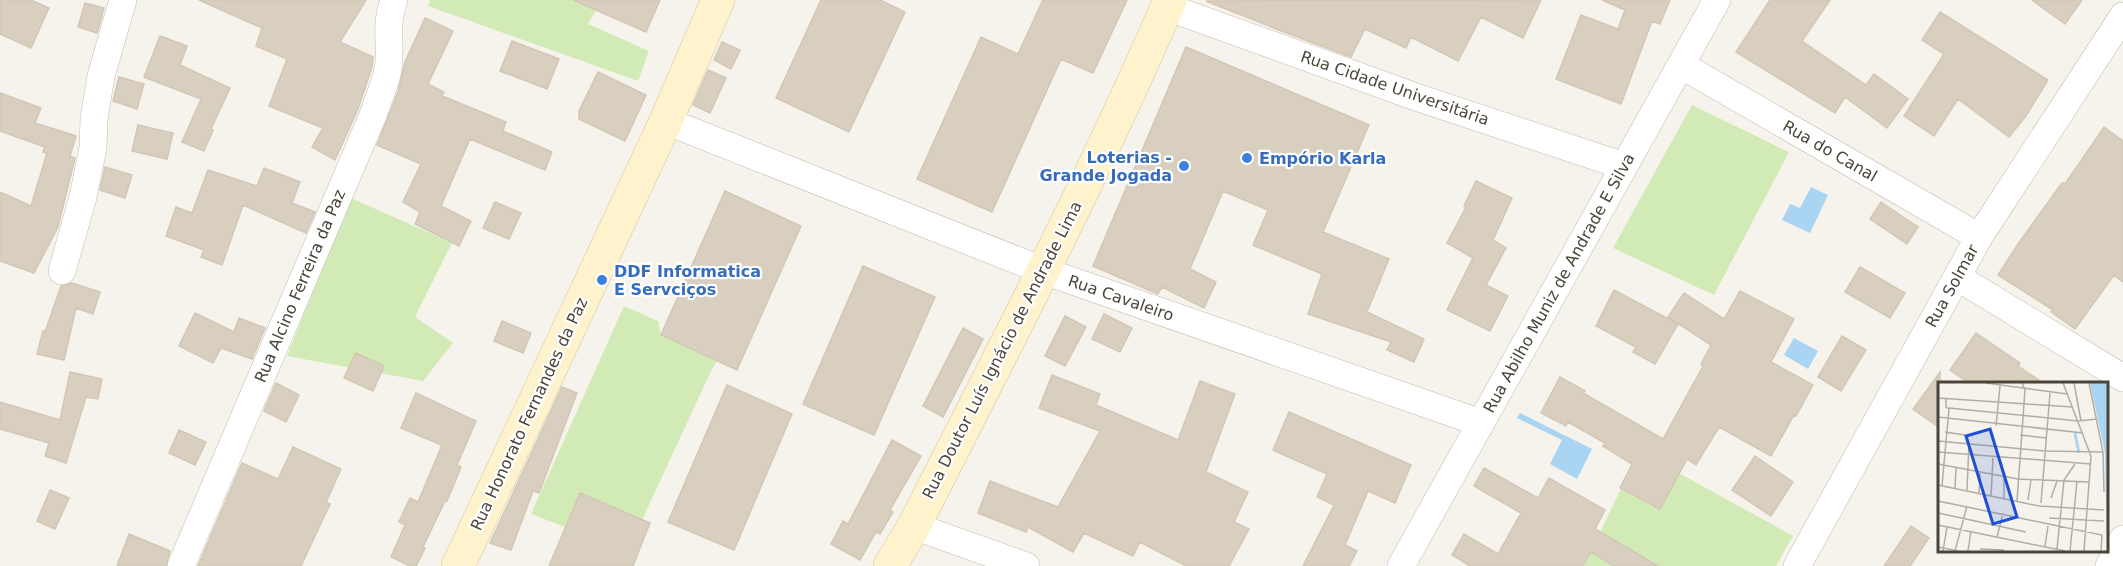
<svg xmlns="http://www.w3.org/2000/svg" width="2123" height="566" viewBox="0 0 2123 566" font-family="'DejaVu Sans',sans-serif">
<style>
.green{fill:#d2eab5}
.water{fill:#a9d4f2}
.building{fill:#d8cfc1;stroke:#d3c7b4;stroke-width:1.5}
.lines{fill:none;stroke-linecap:round;stroke-linejoin:round}
.street-casing{stroke:#c2bbae;stroke-width:28}
.secondary-casing{stroke:#d6c79b;stroke-width:34}
.street{stroke:#fff;stroke-width:27}
.secondary{stroke:#fff3cd;stroke-width:33}
.shop-dot{fill:#3f7fe0;stroke:#fff;stroke-width:2}
.labels{text-anchor:middle;dominant-baseline:central;stroke-width:4.5;stroke-linejoin:round;paint-order:stroke}
.street-label{font-size:16px;fill:#4b4439;stroke:#fff}
.shop-label{font-size:16px;font-weight:bold;fill:#366cbe;stroke:#fff;text-anchor:start}
.inset-river{fill:none;stroke:#a9d4f2;stroke-width:3}
.inset-road{fill:none;stroke:#b2ada4;stroke-width:1.5}
.view{fill:#1d4ed8;fill-opacity:0.15;stroke:#1d4ed8;stroke-width:3}
.inset-edge{fill:none;stroke:#4b4439;stroke-width:3}
</style>
<rect width="100%" height="100%" fill="#f6f3ec"/>
<!-- green -->
<path class="green" d="M430,0h146l20,10 -8,14 61,27 -11,30 -210,-75z
M1692,105l97,47 -75,143 -101,-47z
M351,198l101,45 -37,74 38,26 -30,38 -136,-25z
M624,306l34,15 3,15 56,25 -5,8 -70,151 -62,-27 -15,34 -34,-13z
M1639,451l154,85 -17,30h-192z"/>
<!-- water -->
<path class="water" d="M1811,187l17,8 -18,38 -28,-13 8,-16 10,4z
M1794,338l24,13 -10,18 -24,-14z
M1520,413l72,36 -15,30 -27,-15 12,-24 -45,-22z"/>
<!-- building -->
<path class="building" d="M0,0h31l18,8 -18,40 -31,-14z
M199,0h167l-26,42 33,15 -1,10 -14,42 -23,51 -23,-13 11,-19 -54,-22 18,-47 -31,-13 6,-18z
M573,0h87l-14,32z
M821,0h59l25,12 -56,120 -73,-34z
M1043,0h84l-34,73 -32,-14 -69,153 -75,-33 64,-142 37,17z
M1541,0l-18,38 -42,-21 -23,44 -47,-24 -5,11 -41,-19 -14,28 -67,-25 -78,-31z
M1602,0h68l-10,24 -8,-3 -31,83 -65,-25 25,-64 37,14 7,-19z
M1770,0h60l-28,41 64,44 8,-11 34,25 -21,29 -42,-31 -10,16 -99,-61z
M2032,0h50l-17,24z
M85,3l19,5 -7,25 -19,-6z
M1940,12l108,68 -22,36 -17,21 -51,-38 -24,37 -30,-20 40,-62 -22,-14z
M425,18l28,13 -25,53 16,8 -2,4 64,26 -3,9 49,21 -7,18 -75,-31 -29,67 30,15 -12,25 -44,-22 5,-12 -17,-10 18,-38 -44,-19 21,-53 7,-30z
M160,36l27,10 -7,19 50,23 -19,41 2,1 -9,21 -22,-9 19,-43 -57,-22z
M512,41l47,18 -12,30 -47,-18z
M722,42l18,8 -9,19 -17,-9z
M1186,47l183,78 -46,107 66,27 -22,53 57,27 -10,23 -27,-12 4,-8 -83,-28 14,-40 -69,-29 15,-35 -45,-19 -33,78 26,13 -12,26 -42,-21 -4,7 -65,-28z
M708,70l18,8 -16,35 -17,-8z
M598,72l48,23 -21,46 -46,-22v-8z
M119,77l25,7 -7,25 -24,-8z
M0,93l41,15 -6,15 41,13 -6,20 5,2 -17,69 -24,46 -34,-12v-69l31,14 16,-53 -4,-1 2,-5 -45,-16z
M138,125l35,8 -6,26 -35,-8z
M2104,127l19,14v141l-9,-7 -39,54 -24,-17 2,-2 -55,-35 20,-31 44,-61 3,1z
M105,167l27,8 -7,23 -25,-8z
M264,168l36,14 -8,21 23,9 -9,21 -63,-28 -21,60 -21,-8 3,-7 -38,-14 10,-29 16,6 16,-43 49,16z
M1476,181l36,17 -19,42 13,8 -20,37 22,11 -18,35 -43,-21 26,-52 -26,-15 19,-36 -2,-1z
M725,191l76,35 -64,144 -76,-35z
M495,202l26,11 -12,26 -26,-11z
M1881,202l37,25 -11,17 -37,-25z
M863,266l72,31 -61,138 -71,-31z
M1860,267l45,26 -15,25 -45,-26z
M72,283l28,9 -7,22 -17,-6 -12,52 -27,-6 6,-23 2,1 16,-46z
M1614,290l64,34 -23,40 -22,-12 3,-5 -40,-21z
M1740,291l54,28 -23,43 42,23 -17,31 -2,-1 -23,41 -52,-29 -23,38 -9,-6 -27,50 -40,-21 12,-24 -29,-18 2,-3 -37,-21 -2,4 -25,-13 19,-36 25,14 -2,2 80,46 40,-73 -2,-2 10,-19 -43,-28 16,-24 40,26z
M195,313l39,19 5,-14 26,10 -13,31 -31,-11 -8,15 -34,-17z
M1104,314l28,14 -12,24 -28,-13z
M1065,316l21,11 -21,39 -20,-10z
M502,321l29,12 -8,20 -29,-12z
M963,328l20,11 -40,78 -20,-11z
M1976,333l44,30 -2,3 25,17h-74l-19,-13z
M1842,336l24,14 -25,41 -23,-14z
M356,353l28,13 -11,25 -29,-13z
M70,372l32,7 -4,20 -12,-2 -20,66 -21,-7 4,-13 -49,-14v-27l60,18z
M1940,372v56l-27,-19z
M1052,375l48,19 -4,11 82,35 22,-59 35,13 -29,78 42,20 -14,30 15,7 -20,37h-43l-46,-24 -7,14 -49,-23 -11,19 -45,-25 -2,5 -48,-19 12,-32 68,26 42,-76 -61,-23z
M276,383l23,12 -13,27 -22,-11z
M727,385l65,29 -58,136 -66,-28z
M562,387l15,6 -38,100 -6,-2 -22,59 -21,-7z
M416,393l60,28 -19,44 4,2 -14,34h-2l-22,46 2,1 -9,18h-6l-19,-9 14,-32 -6,-3 11,-24 8,4 24,-57 -41,-17z
M1289,412l122,53 -16,38 -27,-12 -23,54 12,6 -8,15h-46l31,-61 -17,-8 10,-23 -54,-24z
M179,430l27,12 -11,23 -26,-12z
M892,440l29,16 -31,54 3,2 -13,22 -4,-2 -16,28 -29,-16 12,-23 5,3z
M293,447l48,22 -15,33 4,2 -29,62h-103l44,-103 36,16z
M1755,456l38,26 -22,34 -39,-26z
M1484,468l54,30 11,-20 56,32 -10,19 63,37h-44l-23,-14 -8,14h-113l-18,-11 12,-21 34,20 23,-41 -47,-27z
M50,490l19,8 -14,31 -18,-8z
M580,493l70,30 -17,43h-84z
M1911,526l18,12 -19,28h-26z
M129,534l41,17 -4,15h-49z"/>
<g class="lines">
<!-- street casing -->
<g class="street-casing">
<path id="street" d="M1167,7l249,90 208,69
M1681,65l298,172
M666,121l378,150 437,152
M62,271l21,-74 10,-49 1,-29 7,-43 22,-76
M1957,277l166,101
M914,526l112,40
M181,566l192,-451c5,-15 12,-30 15,-45 4,-26 -4,-43 6,-70
M1401,566l316,-566
M1797,566l182,-329 144,-221
M2109,566l14,-27"/>
</g>
<!-- secondary casing -->
<g class="secondary-casing">
<path id="secondary" d="M458,566l208,-445 52,-121
M890,566l24,-40c88,-174 179,-347 256,-526"/>
</g>
<!-- street -->
<use href="#street" class="street"/>
<!-- secondary -->
<use href="#secondary" class="secondary"/>
</g>
<!-- markers -->
<g class="shop-dot">
<circle cx="1247" cy="158" r="6"/>
<circle cx="1184" cy="166" r="6"/>
<circle cx="602" cy="280" r="6"/>
</g>
<g class="labels">
<!-- street labels -->
<g class="street-label">
<text transform="translate(1395 88) rotate(19)">Rua Cidade Universitária</text>
<text transform="translate(1830 151) rotate(30)">Rua do Canal</text>
<text transform="translate(1559 283) rotate(-61)">Rua Abilho Muniz de Andrade E Silva</text>
<text transform="translate(300 286) rotate(-67)">Rua Alcino Ferreira da Paz</text>
<text transform="translate(1952 286) rotate(-61)">Rua Solmar</text>
<text transform="translate(1121 298) rotate(19)">Rua Cavaleiro</text>
<text transform="translate(1002 350) rotate(-63)">Rua Doutor Luís Ignácio de Andrade Lima</text>
<text transform="translate(529 414) rotate(-65)">Rua Honorato Fernandes da Paz</text>
</g>
<!-- shop labels -->
<g class="shop-label">
<text x="1172" y="157" text-anchor="end">Loterias -<tspan x="1172" dy="18">Grande Jogada</tspan></text>
<text x="1259" y="158">Empório Karla</text>
<text x="614" y="271">DDF Informatica<tspan x="614" dy="18">E Servciços</tspan></text>
</g>
</g>
<!-- overview -->
<g transform="translate(1938 382)">
<rect width="170" height="170" fill="#f6f3ec"/>
<path d="M152,1h17v168l-2,-98z" fill="#a9d4f2"/>
<path class="inset-river" d="M137,51l4,20"/>
<path class="inset-road" d="M48,1l81,11M125,1l28,73 -7,95M136,1l7,38M151,1l14,69 1,40M0,16l134,9M11,26l129,13 19,-2M0,35l145,16M58,44l4,-40M7,50l20,3M82,53l26,3M0,59l106,10 59,1M0,70l153,12M0,82l80,15 71,3M0,103l101,21 65,4M4,104l7,-77 -3,-2v-8M17,106l1,-20M29,108l2,-46M41,111l1,-20M53,114l2,-38M66,116v-21M113,116l6,-17M90,118l3,-20M0,119l164,34 -1,16M79,119l8,-111 -3,-7M103,121l9,-110M0,131l88,19M111,136l55,3M0,143l127,26M59,155l6,-24M107,164l3,-20M0,165l20,4M42,167l24,1M119,167l7,-69 11,-16M5,169l4,-24M17,169l12,-45M30,169l3,-20M132,169l7,-70"/>
<path class="view" d="M52,47l27,88 -24,7 -27,-88z"/>
<rect width="170" height="170" class="inset-edge"/>
</g>
</svg>
